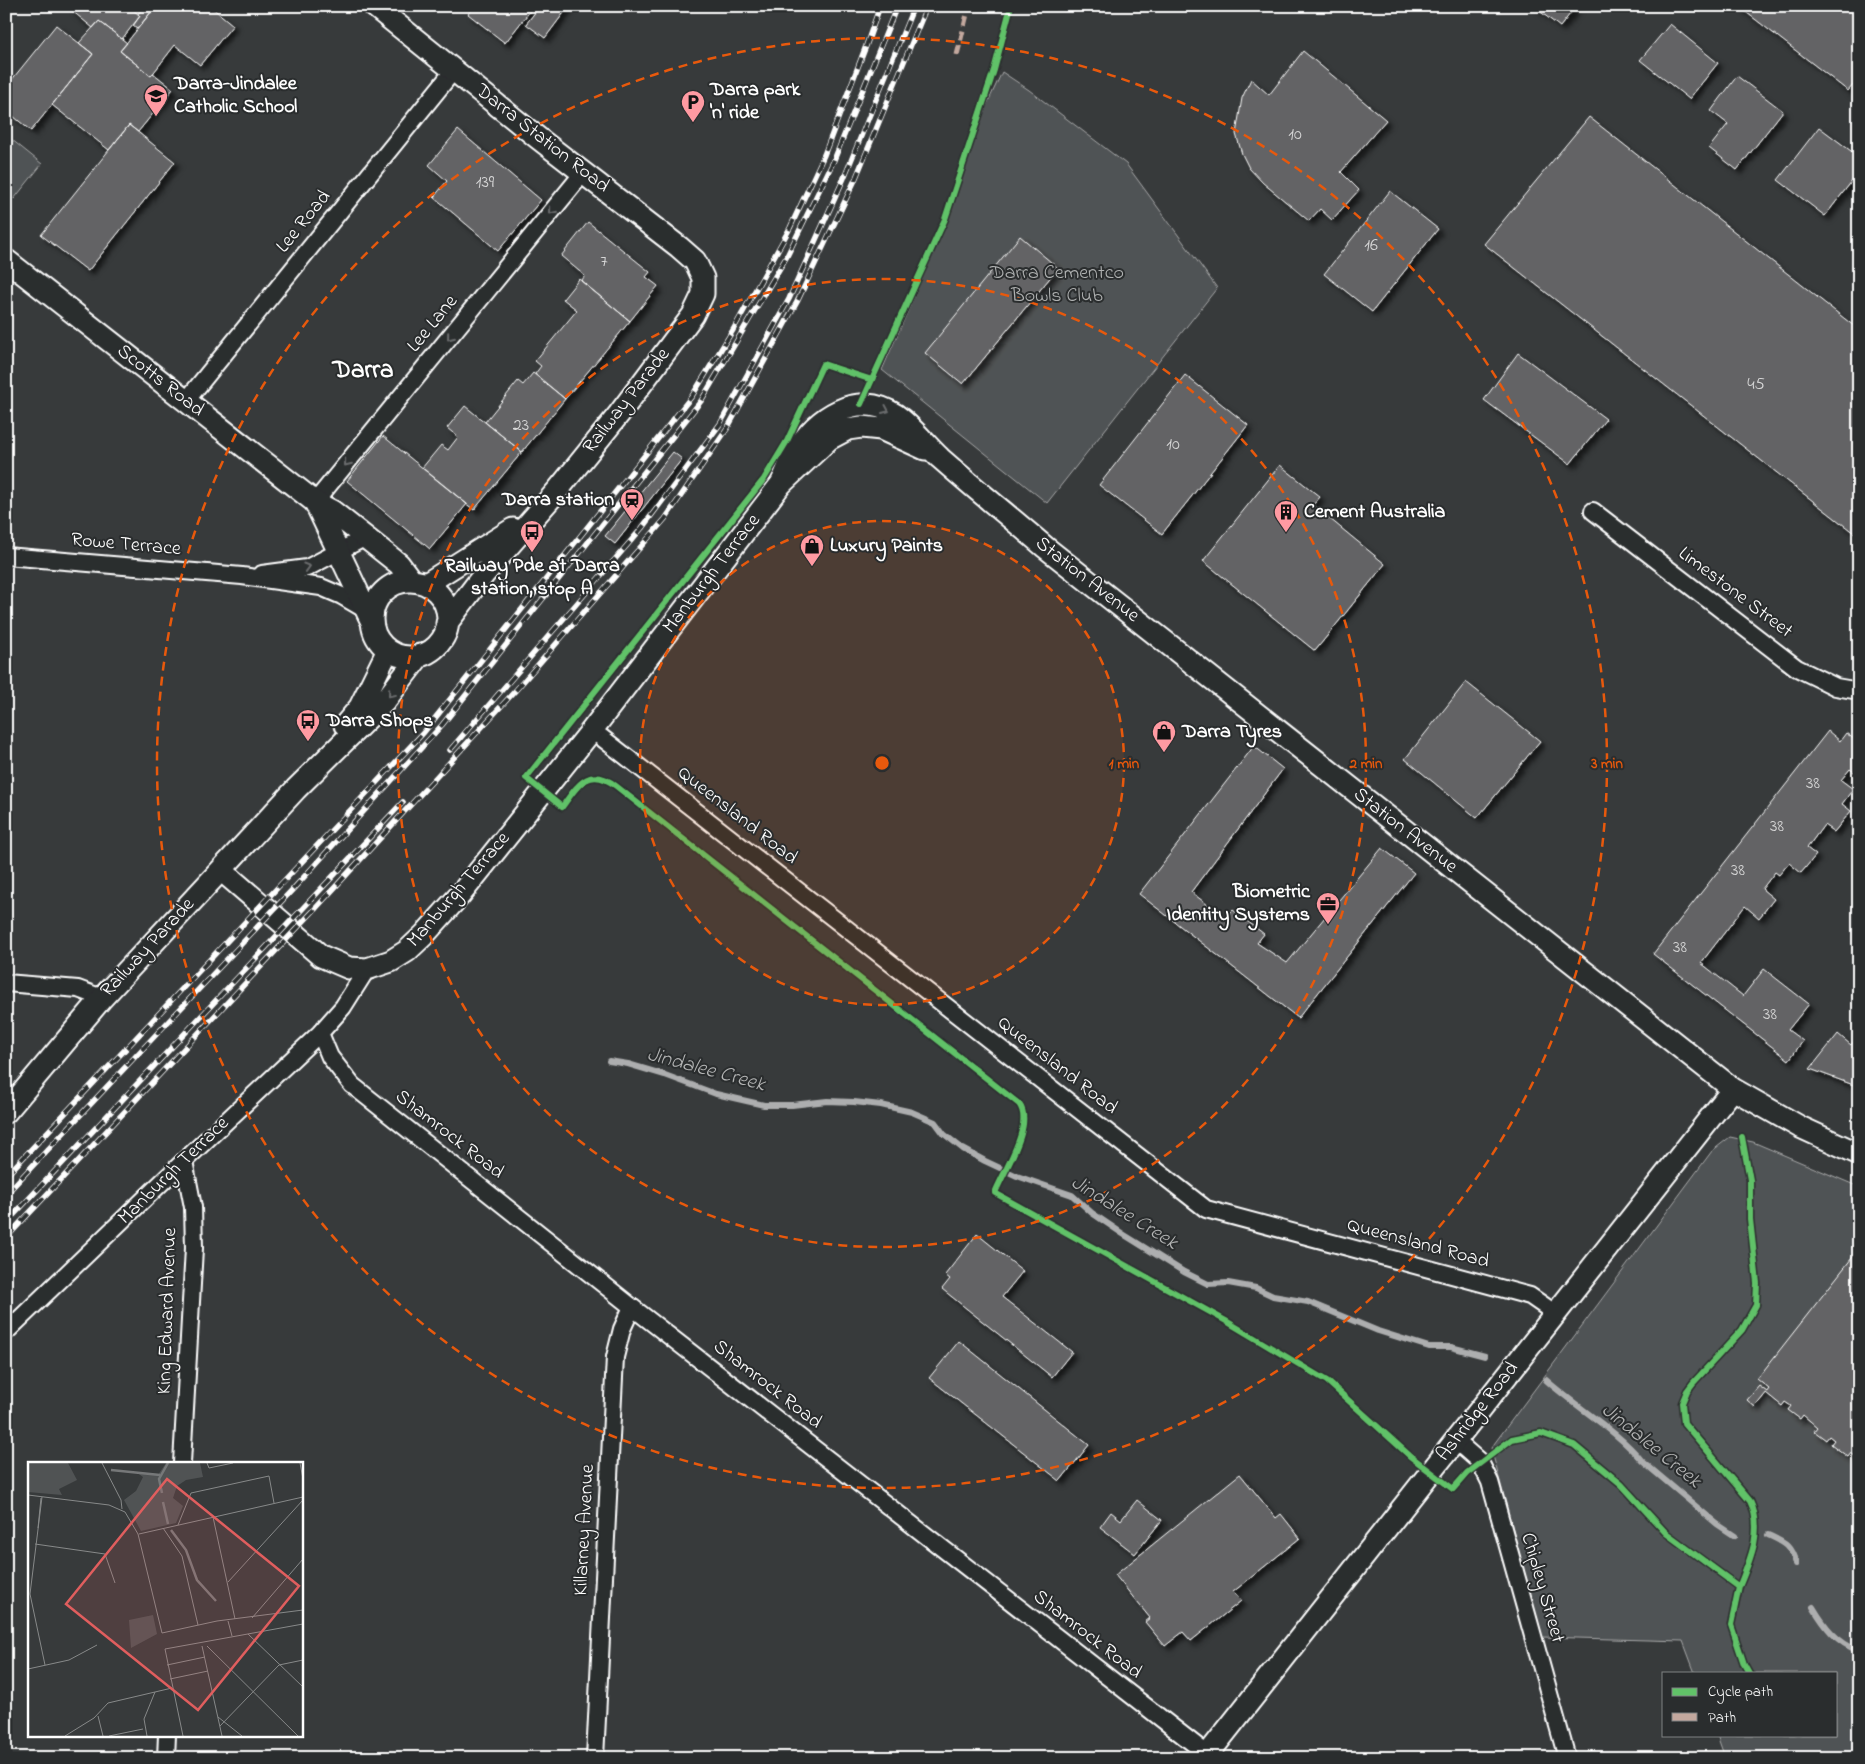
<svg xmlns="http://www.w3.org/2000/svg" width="1865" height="1764" viewBox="0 0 1865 1764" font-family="'Indie Flower',sans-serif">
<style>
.green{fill:#505354;stroke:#a8a9aa}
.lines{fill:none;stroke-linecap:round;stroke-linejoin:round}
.stream{stroke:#adaeaf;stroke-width:6}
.building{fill:#636465;stroke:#fff;filter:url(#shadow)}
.minor-casing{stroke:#fff;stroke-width:20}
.tertiary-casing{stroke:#fff;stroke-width:25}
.minor{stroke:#2a2d2e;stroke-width:16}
.tertiary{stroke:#2a2d2e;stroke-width:21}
.rail-casing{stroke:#fff;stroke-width:5.5}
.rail{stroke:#2a2d2e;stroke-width:4;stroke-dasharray:11;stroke-linecap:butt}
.quiet{stroke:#c3a89e;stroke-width:5;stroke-dasharray:10 5;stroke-linecap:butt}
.cycleway-casing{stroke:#2a2d2e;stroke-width:9}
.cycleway{stroke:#61c268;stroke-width:6}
.oneway{stroke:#6a6c6d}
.ring{fill:none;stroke:#e8590c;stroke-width:2.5;stroke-dasharray:9 6}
.labels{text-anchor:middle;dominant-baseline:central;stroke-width:4;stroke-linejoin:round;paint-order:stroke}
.number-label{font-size:18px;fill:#d8d8d8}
.poi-label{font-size:20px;font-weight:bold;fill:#fff;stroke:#2a2d2e;text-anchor:start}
.street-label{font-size:20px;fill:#fff;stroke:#2a2d2e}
.park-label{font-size:20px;fill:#b0b2b2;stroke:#2a2d2e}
.water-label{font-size:21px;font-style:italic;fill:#b4b5b5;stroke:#2a2d2e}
.district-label{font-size:25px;font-weight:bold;fill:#fff;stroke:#2a2d2e}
.inset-river{fill:none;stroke:#767879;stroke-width:2.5}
.inset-road{fill:none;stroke:#878989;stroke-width:1}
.view{fill:#e05e5e;fill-opacity:0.15;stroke:#e05e5e;stroke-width:2.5}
.inset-edge{fill:none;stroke:#fff;stroke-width:2.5}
.centre{fill:#e8590c;stroke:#2a2d2e;stroke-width:2.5}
.ring-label{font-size:15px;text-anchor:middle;font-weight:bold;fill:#e8590c;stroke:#2a2d2e;stroke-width:4;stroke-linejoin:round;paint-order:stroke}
</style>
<defs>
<filter id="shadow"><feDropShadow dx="4.5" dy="4.5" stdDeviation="2.5" flood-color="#0009"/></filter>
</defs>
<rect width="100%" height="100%" fill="#373a3b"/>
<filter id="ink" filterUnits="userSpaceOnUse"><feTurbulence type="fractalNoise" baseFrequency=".02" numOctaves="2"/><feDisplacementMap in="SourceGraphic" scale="10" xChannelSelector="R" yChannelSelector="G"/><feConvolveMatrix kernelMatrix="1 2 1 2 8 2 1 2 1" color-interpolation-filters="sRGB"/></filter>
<g filter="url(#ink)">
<!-- green -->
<path class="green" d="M1002,72l27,18 97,74 91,124 -170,215 -165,-133 68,-155 33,-102z
M6,135l36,29 -28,35 -8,-7z
M1730,1137l23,5 106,45v571h-134l-8,-23h119v-62h-141l-12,-32 -141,-4 -51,-189 221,-297z"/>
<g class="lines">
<!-- stream -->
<path class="stream" d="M609,1061l19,3 37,11 51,19 48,11h28l35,-4 27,1 27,3 31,7 23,10 9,12 19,15 22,12 32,15 55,19 20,18 31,21 61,38 24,12 20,-1 28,5 17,8 35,6 70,29 51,16h22l34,9
M1546,1380c30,27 72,51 96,81l75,63 18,12
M1768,1535c17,8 23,10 28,29
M1813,1607c12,20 23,35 46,44"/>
</g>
<!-- building -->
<path class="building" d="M74,6h55l11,10 -18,23 -23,-18 -6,7 -22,-18z
M144,6h12l-19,23 -4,-3 7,-10 -2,-2z
M156,6h54l23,19 -33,40 -25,-20 -24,31 -31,-25z
M474,6h60l-29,37 -37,-29z
M540,6h29l-24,32 -19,-14z
M1533,6h43l-16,21z
M1738,6h121v72l-11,13z
M99,21l28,22 -7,8 31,25 2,-3 20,16 -35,43 -9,-7 -20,25 -57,-45 41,-51 -14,-11z
M1670,24l48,39 -29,36 -49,-39z
M56,25l37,29 -62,77 -24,-20 5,-6 -6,-5v-13z
M1303,51l83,69 -45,52 18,18 -27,30 -12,-11 -11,12 -46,-38 -14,-15 -7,-14 -6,-20 6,-36 9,-19 18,16z
M1737,76l46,35 -46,59 -28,-22 19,-24 -17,-13z
M1589,117l270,213v207l-375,-293z
M129,125l46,37 -87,109 -47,-36z
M1819,127l40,30v15l-34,44 -47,-36z
M458,130l83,70 -43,51 -64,-54 13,-16 -18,-16z
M1390,191l48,38 -66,83 -48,-38z
M588,222l62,50 -4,5 12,9 -28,35 -49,-40 4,-5 -24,-20z
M1020,236l38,32 -95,116 -38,-31z
M579,279l51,42 -65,78 -30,-25 6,-8 -6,-5 42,-51 -14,-11z
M1518,353l88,66 -36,45 -86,-64z
M533,373l32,26 -43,53 -37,-30 33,-41 5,4z
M1185,375l63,50 -86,109 -63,-49z
M465,406l57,46 -48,58 -52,-42 19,-23 7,5 10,-13 -11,-9z
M383,436l84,68 -37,45 -83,-68z
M673,452l9,7 -67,85 -10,-8z
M1280,465l40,32 -7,8 72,59 -70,87 -112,-90z
M1466,682l74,59 -63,77 -72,-59z
M1828,731l12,10 6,-8 13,10v30l-1,2 -8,-6 -9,11 12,9 -11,15 9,7 -17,21 -10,-7 -17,23 9,7 -15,18 -12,-10 -10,12 -4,-3 -13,17 12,10 -15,19 -14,-12 -44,57 42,33 21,-27 45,35 -21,26 15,11 -14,19 -136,-106z
M1254,746l29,23 -92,123 34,26 8,-8 31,24 -7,9 30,20 95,-115 32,25 -116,145 -159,-124z
M1838,1034l13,11 8,-10v52l-49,-18z
M977,1234l46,37 -21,26 70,55 -20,25 -110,-88 8,-10 -5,-4z
M1859,1249v210l-8,-6 -3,4 -17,-13 3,-4 -5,-4 -3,4 -12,-9 3,-4 -14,-12 -3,4 -12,-9 3,-4 -6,-4 -3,4 -16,-13 3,-4 -12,-10z
M959,1341l130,104 -29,36 -131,-103z
M1759,1386l8,6 -12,15 -8,-7z
M1240,1474l36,44 5,-4 19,24 -67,54 8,9 -50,40 -8,-9 -18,14 -20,-24 5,-4 -35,-43z
M1137,1500l25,20 -27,34 -35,-27 11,-15 10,8z"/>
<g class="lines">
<!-- minor casing -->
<g class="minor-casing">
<path id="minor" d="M186,401l268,-331
M315,502l268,-329
M1593,511l204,157 39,19 23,4
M6,556l236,20 79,11 21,9 24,14
M262,574l45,-6 59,-31
M592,730l614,479 324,87 26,18
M6,983l72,6 24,9
M320,1033l10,24 22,28 280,222 575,447
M6,1332l178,-171 136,-128 23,-26 24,-38
M1456,1441l24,21 10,20 77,276
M182,1463l12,-215 -1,-41 -9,-46
M166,1758l1,-23
M595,1758l20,-401 7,-28 10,-22"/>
</g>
<!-- tertiary casing -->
<g class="tertiary-casing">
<path id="tertiary" d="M374,6l164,132 141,109 16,14 8,17v16l-10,21 -74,99 -62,77 -72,82 -38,50
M6,260l309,242 17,9 67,53 12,16
M781,484c5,-10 9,-22 14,-31 21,-36 62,-64 101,-38 17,12 29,29 44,43 34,30 70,59 105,89l688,542 67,38 59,27
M315,502l56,118
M372 619a38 38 0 1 1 76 0a38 38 0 1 1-76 0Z
M426,584l87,-55
M345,725l15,-18 28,-57
M221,870l100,86 28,12 18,1 24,-8 16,-10 17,-16 36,-40 132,-165 189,-246 48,-45 19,-10 14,-2 19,2 44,20
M6,1112l96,-114 194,-209 88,-87 36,-47
M1205,1758l528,-669"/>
</g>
<!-- minor -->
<use href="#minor" class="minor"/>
<!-- tertiary -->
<use href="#tertiary" class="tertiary"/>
<!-- rail casing -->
<g class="rail-casing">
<path id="rail" d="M450,750l192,-222 78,-104 69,-125 55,-121 70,-172
M6,1176l418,-444 268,-336 41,-66 57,-102 34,-73 42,-109 14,-40
M6,1194l288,-306 148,-163 259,-324 86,-145 47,-96 63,-154
M6,1223l397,-421
M6,1238l310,-330 199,-217 150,-172 62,-90 70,-127 58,-122 72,-174"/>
</g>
<!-- rail -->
<use href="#rail" class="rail"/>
<!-- quiet -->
<path class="quiet" d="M957,55l12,-49"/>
<!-- cycleway casing -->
<g class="cycleway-casing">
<path id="cycleway" d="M872,380l-49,-16 -36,77 -23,38 -238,299 36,29c16,-22 27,-42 54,-21l403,318c16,20 -16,68 -24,89l231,128 101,60 83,75 43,33 14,-16 45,-34 29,-6 33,12 47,39 45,49 73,54 -8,38 13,39 5,9
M861,404l84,-185 49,-149 17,-64
M1739,1587c11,-27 25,-57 11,-86l-66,-78 -2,-20 5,-12 6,-8 49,-53 14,-25 1,-22 -7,-64v-39l-8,-43"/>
</g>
<!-- cycleway -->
<use href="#cycleway" class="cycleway"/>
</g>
<!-- one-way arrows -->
<defs><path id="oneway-chevron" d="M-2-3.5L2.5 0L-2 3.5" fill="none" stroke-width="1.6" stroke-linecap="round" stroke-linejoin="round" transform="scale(1.25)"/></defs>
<g class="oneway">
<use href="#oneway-chevron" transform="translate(552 211) rotate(129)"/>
<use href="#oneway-chevron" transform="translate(450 337) rotate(129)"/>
<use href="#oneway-chevron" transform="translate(886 410) rotate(24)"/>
<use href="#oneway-chevron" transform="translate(347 463) rotate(129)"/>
<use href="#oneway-chevron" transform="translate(307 567) rotate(-17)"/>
<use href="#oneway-chevron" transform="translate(391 694) rotate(130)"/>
</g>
</g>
<!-- distance rings -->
<circle cx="882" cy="763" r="242" fill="#e8590c" fill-opacity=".12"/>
<g class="ring">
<circle cx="882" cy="763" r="242"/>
<circle cx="882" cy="763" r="484"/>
<circle cx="882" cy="763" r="725"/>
</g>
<!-- icons -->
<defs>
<g id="school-pin" transform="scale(1.25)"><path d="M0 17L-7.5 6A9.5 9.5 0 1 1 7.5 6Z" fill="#ff9aa2" stroke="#2a2d2e"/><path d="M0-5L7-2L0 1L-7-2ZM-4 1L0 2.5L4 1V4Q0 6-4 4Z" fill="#111"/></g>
<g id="parking-pin" transform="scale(1.25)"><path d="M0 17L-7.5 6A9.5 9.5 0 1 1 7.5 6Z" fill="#ff9aa2" stroke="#2a2d2e"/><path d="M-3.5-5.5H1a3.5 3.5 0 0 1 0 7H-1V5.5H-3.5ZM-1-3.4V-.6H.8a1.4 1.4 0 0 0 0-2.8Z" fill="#111"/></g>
<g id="station-pin" transform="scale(1.25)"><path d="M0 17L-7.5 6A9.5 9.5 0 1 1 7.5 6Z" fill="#ff9aa2" stroke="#2a2d2e"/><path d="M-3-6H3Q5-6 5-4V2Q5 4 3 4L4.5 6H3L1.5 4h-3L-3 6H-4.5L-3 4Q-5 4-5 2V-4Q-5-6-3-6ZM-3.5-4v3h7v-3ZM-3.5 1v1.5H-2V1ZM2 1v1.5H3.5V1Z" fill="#111"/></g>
<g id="building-pin" transform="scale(1.25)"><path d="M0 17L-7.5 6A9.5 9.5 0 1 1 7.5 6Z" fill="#ff9aa2" stroke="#2a2d2e"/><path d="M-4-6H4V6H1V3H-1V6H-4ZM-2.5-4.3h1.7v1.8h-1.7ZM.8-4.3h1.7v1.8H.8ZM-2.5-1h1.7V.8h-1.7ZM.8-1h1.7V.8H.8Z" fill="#111"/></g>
<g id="bus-pin" transform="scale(1.25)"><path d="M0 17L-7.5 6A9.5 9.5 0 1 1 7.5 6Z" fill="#ff9aa2" stroke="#2a2d2e"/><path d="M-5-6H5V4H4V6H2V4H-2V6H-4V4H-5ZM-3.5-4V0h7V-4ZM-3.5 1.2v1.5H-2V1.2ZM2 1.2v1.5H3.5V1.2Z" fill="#111"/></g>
<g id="shop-pin" transform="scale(1.25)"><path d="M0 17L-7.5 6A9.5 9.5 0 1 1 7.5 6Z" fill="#ff9aa2" stroke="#2a2d2e"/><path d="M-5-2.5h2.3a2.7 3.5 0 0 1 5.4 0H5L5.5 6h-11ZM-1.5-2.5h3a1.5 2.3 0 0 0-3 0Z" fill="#111"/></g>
<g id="office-pin" transform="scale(1.25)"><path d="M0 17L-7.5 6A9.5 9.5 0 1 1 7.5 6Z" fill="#ff9aa2" stroke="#2a2d2e"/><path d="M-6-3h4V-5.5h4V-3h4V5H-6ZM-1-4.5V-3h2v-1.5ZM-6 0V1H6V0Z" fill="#111"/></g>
</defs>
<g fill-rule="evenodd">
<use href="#school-pin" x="156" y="96"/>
<use href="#parking-pin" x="693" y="102"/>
<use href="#station-pin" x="632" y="500"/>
<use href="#building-pin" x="1286" y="512"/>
<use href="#bus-pin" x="532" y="532"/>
<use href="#shop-pin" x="812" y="546"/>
<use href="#bus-pin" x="308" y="721"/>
<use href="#shop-pin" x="1164" y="732"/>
<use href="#office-pin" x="1328" y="904"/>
</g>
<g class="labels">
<!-- number labels -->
<g class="number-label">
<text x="1295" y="135">10</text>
<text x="485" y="183">139</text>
<text x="1371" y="246">16</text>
<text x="604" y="262">7</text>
<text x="1756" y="385">45</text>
<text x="521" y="426">23</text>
<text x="1173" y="445">10</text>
<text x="1813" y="784">38</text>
<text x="1777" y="827">38</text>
<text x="1738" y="871">38</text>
<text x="1680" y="948">38</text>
<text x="1770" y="1015">38</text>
</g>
<!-- poi labels -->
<g class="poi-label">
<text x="174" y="84">Darra-Jindalee<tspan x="174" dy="23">Catholic School</tspan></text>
<text x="710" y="90">Darra park<tspan x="710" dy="23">'n' ride</tspan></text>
<text x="614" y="500" text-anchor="end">Darra station</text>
<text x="1304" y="512">Cement Australia</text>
<text x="830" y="546">Luxury Paints</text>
<text x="532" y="566" text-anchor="middle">Railway Pde at Darra<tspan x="532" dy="23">station, stop A</tspan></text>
<text x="326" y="721">Darra Shops</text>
<text x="1182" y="732">Darra Tyres</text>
<text x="1310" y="892" text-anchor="end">Biometric<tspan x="1310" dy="23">Identity Systems</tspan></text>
</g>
<!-- street labels -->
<g class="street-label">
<text transform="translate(542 139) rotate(38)">Darra Station Road</text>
<text transform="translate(304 222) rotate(-51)">Lee Road</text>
<text transform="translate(433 324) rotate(-51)">Lee Lane</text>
<text transform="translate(160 381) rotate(38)">Scotts Road</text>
<text transform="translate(627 401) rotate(-52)">Railway Parade</text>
<text transform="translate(126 545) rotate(5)">Rowe Terrace</text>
<text transform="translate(712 574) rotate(-52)">Manburgh Terrace</text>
<text transform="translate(1087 580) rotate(38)">Station Avenue</text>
<text transform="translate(1735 593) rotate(37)">Limestone Street</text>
<text transform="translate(737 816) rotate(38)">Queensland Road</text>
<text transform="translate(1405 831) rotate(38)">Station Avenue</text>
<text transform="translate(459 890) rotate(-49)">Manburgh Terrace</text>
<text transform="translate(148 948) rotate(-47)">Railway Parade</text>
<text transform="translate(1057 1066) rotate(38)">Queensland Road</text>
<text transform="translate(449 1135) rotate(38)">Shamrock Road</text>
<text transform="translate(174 1171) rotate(-44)">Manburgh Terrace</text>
<text transform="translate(1418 1244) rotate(15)">Queensland Road</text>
<text transform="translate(168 1311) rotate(-88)">King Edward Avenue</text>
<text transform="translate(767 1385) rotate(38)">Shamrock Road</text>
<text transform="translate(1478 1412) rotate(-52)">Ashridge Road</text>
<text transform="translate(585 1530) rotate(-87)">Killarney Avenue</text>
<text transform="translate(1542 1588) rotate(74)">Chipley Street</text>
<text transform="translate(1087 1635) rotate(38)">Shamrock Road</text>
</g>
<!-- park labels -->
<g class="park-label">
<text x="1057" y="273">Darra Cementco<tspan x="1057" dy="23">Bowls Club</tspan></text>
</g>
<!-- water labels -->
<g class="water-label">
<text transform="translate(706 1070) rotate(15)">Jindalee Creek</text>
<text transform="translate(1124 1213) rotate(32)">Jindalee Creek</text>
<text transform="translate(1651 1446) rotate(39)">Jindalee Creek</text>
</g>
<!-- district labels -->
<g class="district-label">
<text x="363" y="371">Darra</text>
</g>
</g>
<!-- overview -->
<g transform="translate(28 1462)">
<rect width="275" height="275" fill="#373a3b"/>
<path d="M0,1h40l9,17 -18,9 3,6 -34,-3zM138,1h34l3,14 -17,3 -9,6 -4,12 10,8 -7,17 -35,8 -17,-31 12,-9 7,-14 -7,-5 22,3zM125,153l4,19 -26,14 -2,-28z" fill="#505354"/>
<path class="inset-river" d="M83,8l49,5M134,31l-3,-14 9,-16M135,40l5,22M143,68l15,20 11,30 19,21"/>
<path class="inset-road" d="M74,1l19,37 1,9M179,1l2,5 24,-5M272,1l3,16M0,33l81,10 16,7 13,22 24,99 55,-12 86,-11M14,35l-12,97 15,71M185,55l22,102M150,63l13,-32 78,-17 5,27M10,66l3,-30M135,66l19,28 16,69M111,72l164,-37M7,82l70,10 10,29M200,120l75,-82M224,156l51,-59M200,159l4,15M220,172l55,53M174,184l20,90M179,184l91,90M139,203l38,-8M0,207l41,-9 28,-15M142,217l38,-8M70,254l5,20M190,255l24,19M192,264l59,-61 24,-5M37,274l29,-18 14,-15 64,-15M81,274l34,-7M119,274l-3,-17 11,-27M155,274l-18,-87 138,-25"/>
<path class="view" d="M139,17l132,107 -101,124 -132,-106z"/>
<rect width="275" height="275" class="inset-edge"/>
</g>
<circle cx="882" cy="763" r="8" class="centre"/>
<g class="ring-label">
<text x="1124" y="768">1 min</text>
<text x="1366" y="768">2 min</text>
<text x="1607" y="768">3 min</text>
</g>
<!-- margin -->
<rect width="1865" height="1764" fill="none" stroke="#2a2d2e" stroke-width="25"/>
<rect x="12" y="12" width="1840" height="1739" fill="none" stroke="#fff" stroke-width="2" filter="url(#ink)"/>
<!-- legend -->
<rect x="1662" y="1672" width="175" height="65" fill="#2a2d2e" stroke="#7f8182"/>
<rect x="1672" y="1688" width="25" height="8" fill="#61c268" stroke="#7f8182"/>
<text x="1708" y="1696" font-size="15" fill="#ffffff">Cycle path</text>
<rect x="1672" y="1713" width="25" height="8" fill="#c3a89e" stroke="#7f8182"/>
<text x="1708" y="1722" font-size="15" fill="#ffffff">Path</text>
</svg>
